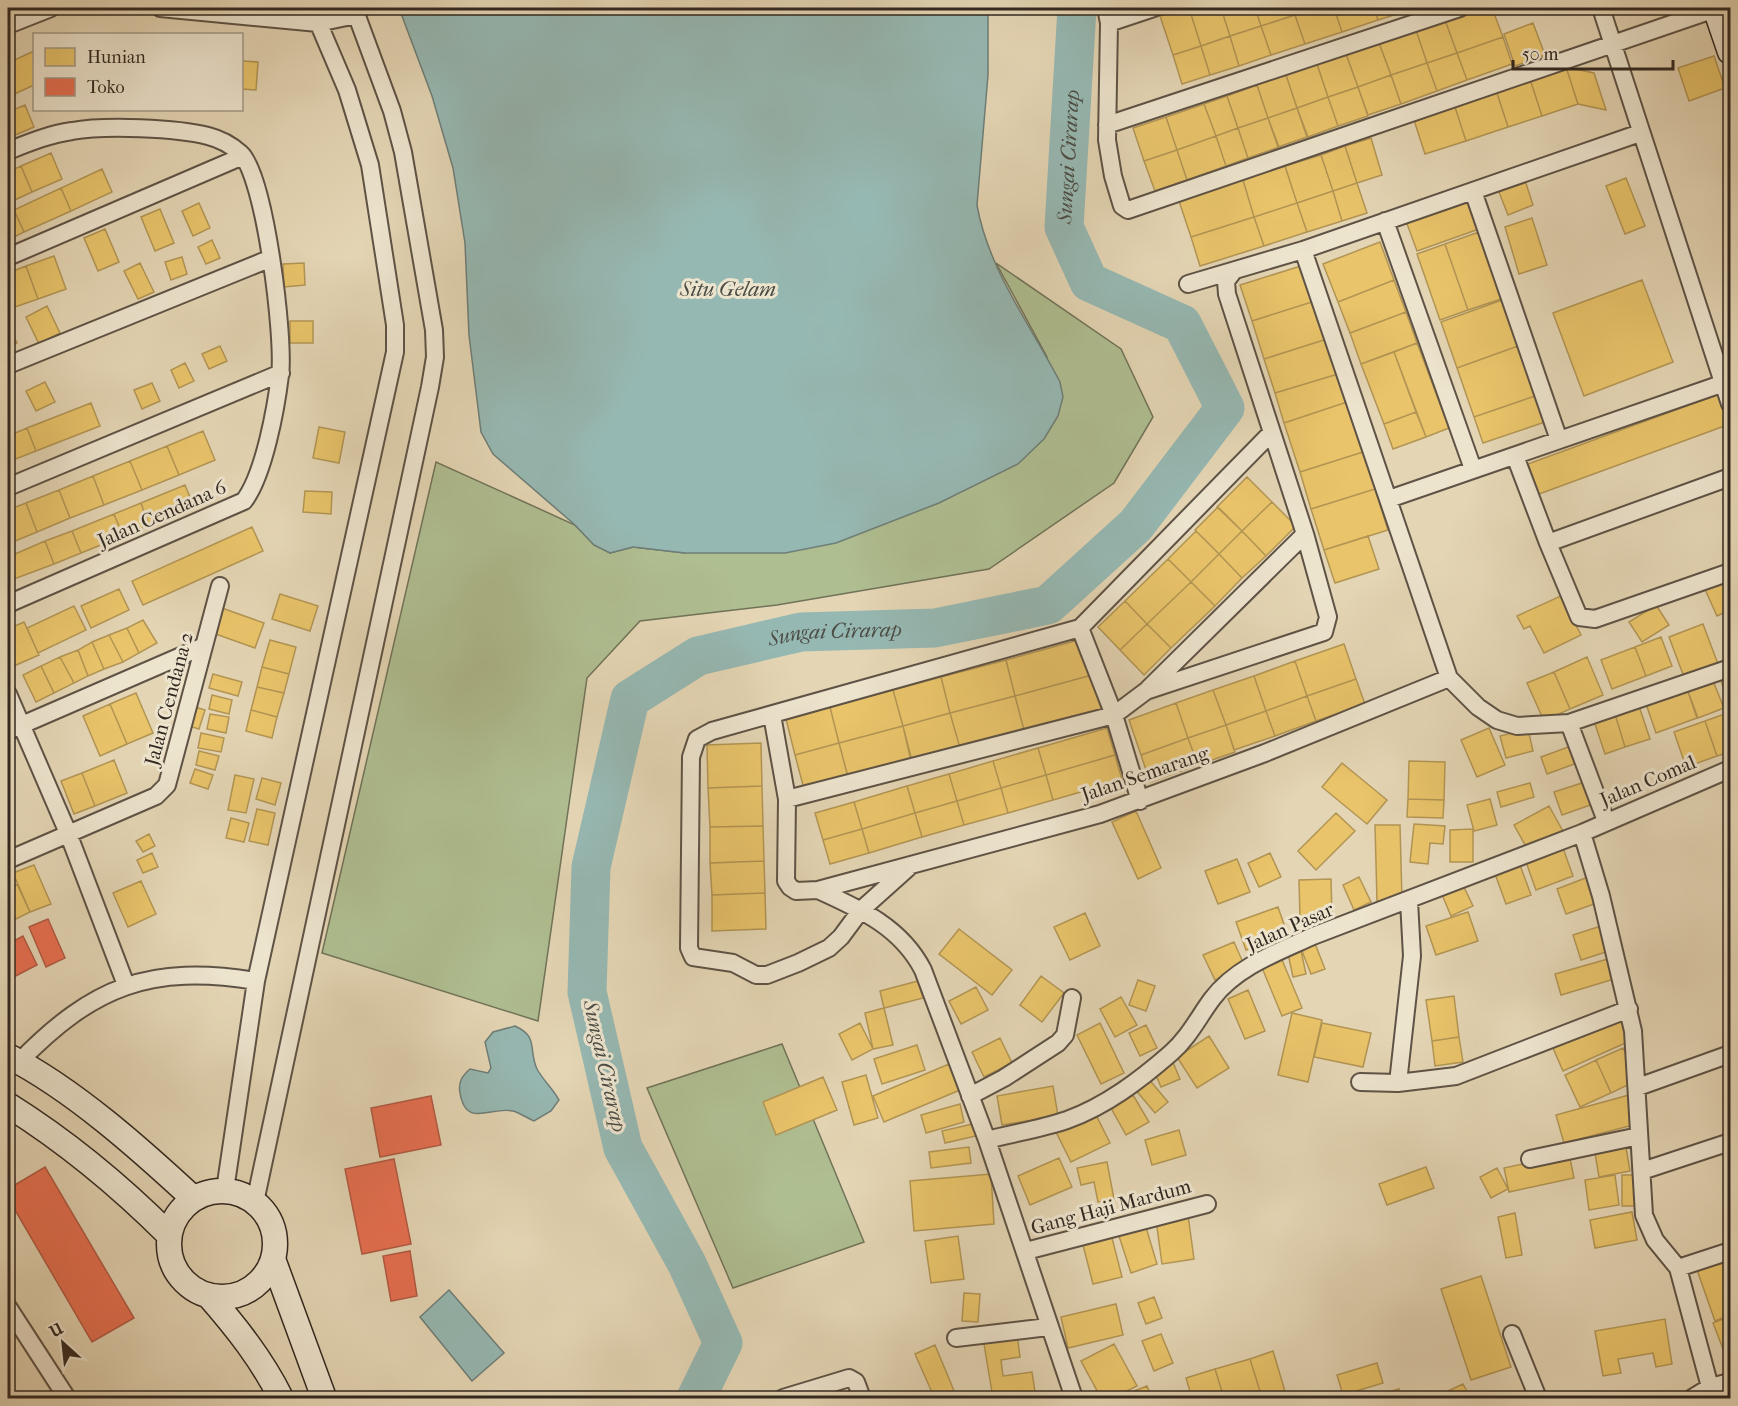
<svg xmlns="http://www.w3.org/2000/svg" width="1738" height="1406" viewBox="0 0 1738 1406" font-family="'IM FELL French Canon',serif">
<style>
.green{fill:#afbe91;stroke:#707359;stroke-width:1.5}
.water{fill:#96b8b2;stroke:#6e7e78;stroke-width:1.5}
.homes{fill:#e9c46a;stroke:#b29554;stroke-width:1.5}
.shops{fill:#e76f51;stroke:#b15a43;stroke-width:1.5}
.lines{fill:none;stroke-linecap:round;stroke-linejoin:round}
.river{stroke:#96b8b2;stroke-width:39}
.street-casing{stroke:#5e5346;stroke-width:20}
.secondary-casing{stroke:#322821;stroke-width:27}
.street{stroke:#ede4ce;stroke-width:16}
.secondary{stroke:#ede4ce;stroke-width:24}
.labels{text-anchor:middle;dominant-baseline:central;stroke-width:6;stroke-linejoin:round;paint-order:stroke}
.street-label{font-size:20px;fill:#322821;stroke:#ede4ce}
.water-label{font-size:21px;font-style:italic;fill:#4b4c45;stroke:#ede4ce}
</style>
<rect width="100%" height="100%" fill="#e4d5b4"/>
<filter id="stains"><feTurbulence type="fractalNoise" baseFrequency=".00333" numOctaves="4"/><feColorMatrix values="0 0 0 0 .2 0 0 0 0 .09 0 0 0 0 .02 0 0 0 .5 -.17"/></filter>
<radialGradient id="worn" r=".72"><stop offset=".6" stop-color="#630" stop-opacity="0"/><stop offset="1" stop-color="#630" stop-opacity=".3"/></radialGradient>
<!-- green -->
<path class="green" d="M996,263l125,86 32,68 -39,66 -125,86 -212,36 -137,16 -53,57 -49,343 -216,-68 114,-491 139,63 19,20 16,8 23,-6 52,6 362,-196z
M782,1044l82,198 -131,46 -86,-200z"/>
<!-- water -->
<path class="water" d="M399,8h589v67l-11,130c11,64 54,121 83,177l3,15 -5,19 -14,23 -26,25 -79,39 -103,40 -51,10h-100l-52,-6 -23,6 -16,-8 -19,-20 -82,-71 -12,-22 -12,-97 -4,-92 -12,-75 -21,-72z
M515,1026c24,11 13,23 22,43 6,11 16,20 22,31l-8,11 -17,10c-7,-3 -14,-8 -21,-10 -22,-5 -47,18 -53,-18 -2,-11 2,-17 10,-24l18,4 3,-5 -6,-26 8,-10z
M449,1290l55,63 -32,28 -52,-64z"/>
<!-- homes -->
<path class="homes" d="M1189,8h32l9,28 -29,10z
M1189,8l12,38 -28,9 -13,-39z
M1221,8h34l6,18 -31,10z
M1255,8h38l2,7 -34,11z
M1293,8h26l-24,7z
M1319,8h15l8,24 -37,12 -10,-29z
M1334,8h40l4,12 -36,12z
M1374,8h39v1l-35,11z
M1481,8h11l11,29 -46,16 -12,-33z
M1295,15l10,29 -34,11 -10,-29z
M1445,20l12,33 -30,10 -11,-33z
M1533,23l12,32 -30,11 -11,-32z
M1261,26l10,29 -32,11 -9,-30z
M1416,30l11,33 -36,12 -12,-32z
M1230,36l9,30 -29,9 -9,-29z
M1503,37l9,27 -45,16 -10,-27z
M1379,43l12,32 -33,12 -12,-33z
M1201,46l9,29 -28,9 -9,-29z
M34,51v34l-26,12v-34z
M1457,53l10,27 -30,11 -10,-28z
M1346,54l12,33 -30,10 -11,-33z
M1714,56l11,32 -36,13 -11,-33z
M242,61l16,1 -2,28 -14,-1z
M1427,63l10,28 -36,13 -10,-29z
M1317,64l11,33 -31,11 -11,-33z
M1566,67l28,6 12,37 -28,-6z
M1566,67l12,37 -36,12 -12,-37z
M1286,75l11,33 -29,10 -11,-33z
M1391,75l10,29 -33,11 -10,-28z
M1530,79l12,37 -34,11 -12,-37z
M1257,85l11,33 -30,10 -11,-32z
M1358,87l10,29 -30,10 -10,-29z
M1496,90l12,37 -42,14 -12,-37z
M1227,96l11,32 -22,8 -12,-32z
M1328,97l10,29 -30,11 -11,-29z
M1204,104l12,32 -39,14 -11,-33z
M1454,104l12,37 -41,13 -12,-37z
M25,105l9,22 -26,11v-26z
M1297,108l10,29 -29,10 -10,-29z
M1166,117l11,33 -33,11 -11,-33z
M1268,118l11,29 -31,11 -10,-30z
M1238,128l10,30 -22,8 -10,-30z
M1216,136l10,30 -39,14 -10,-30z
M1371,138l11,37 -25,8 -12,-37z
M1345,146l12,37 -24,8 -12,-36z
M1177,150l10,30 -32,11 -11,-30z
M51,153l11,26 -30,13 -11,-26z
M1321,155l12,36 -36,12 -12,-37z
M21,166l11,26 -24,11v-31z
M1285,166l12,37 -43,14 -11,-37z
M102,169l10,23 -41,19 -10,-23z
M1524,177l9,28 -25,10 -11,-28z
M1626,178l19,48 -20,8 -19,-48z
M1243,180l11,37 -63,20 -12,-36z
M1357,183l10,30 -25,8 -9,-30z
M61,188l10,23 -47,21 -10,-22z
M1333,191l9,30 -35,11 -10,-29z
M1469,200l10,29 -62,22 -11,-30z
M199,203l11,25 -17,8 -11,-25z
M1297,203l10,29 -43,14 -10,-29z
M160,209l14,34 -19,8 -14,-34z
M14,210l10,22 -16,8v-27z
M1254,217l10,29 -64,20 -9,-29z
M1532,218l15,47 -28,9 -14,-47z
M105,229l14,33 -21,9 -14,-33z
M1479,232l22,67 -33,11 -23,-66z
M212,240l8,18 -14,6 -8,-17z
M1380,242l14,38 -56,22 -15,-38z
M1445,244l23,66 -28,10 -23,-66z
M54,256l12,33 -28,10 -12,-33z
M182,257l5,17 -16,6 -6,-18z
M140,263l14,29 -16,7 -14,-28z
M304,263l1,22 -21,2 -1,-23z
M1304,265l11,36 -63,20 -12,-36z
M26,266l12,33 -26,9 -4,-13v-22z
M1394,280l12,32 -56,21 -12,-31z
M1642,280l31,82 -89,34 -31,-83z
M1502,300l16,46 -61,22 -16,-46z
M1315,301l12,38 -63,20 -12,-38z
M47,306l13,27 -21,11 -13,-27z
M1406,312l11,31 -56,21 -11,-31z
M290,321h23v22h-23z
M8,325l9,18 -9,5z
M1327,339l11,35 -63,19 -11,-34z
M1417,343l32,85 -23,9 -32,-85z
M220,346l7,15 -18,8 -7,-15z
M1518,346l17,50 -61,21 -17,-49z
M1394,352l22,60 -32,12 -23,-60z
M185,363l9,18 -15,7 -8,-18z
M1338,374l9,28 -63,21 -9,-30z
M45,382l10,20 -19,9 -10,-20z
M152,383l8,18 -18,8 -8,-19z
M1722,393l8,31 -191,70 -11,-30z
M1535,396l10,26 -62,21 -9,-26z
M1347,402l16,50 -63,20 -16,-49z
M91,403l9,23 -64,25 -9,-23z
M1416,412l10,25 -33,12 -9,-25z
M319,427l26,5 -6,31 -26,-5z
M27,428l9,23 -28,11v-26z
M203,431l12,29 -36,15 -12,-29z
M167,446l12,29 -37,15 -12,-29z
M1363,452l12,37 -64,20 -11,-37z
M130,461l12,29 -38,15 -11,-29z
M93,476l11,29 -34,13 -11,-28z
M1247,477l25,25 -30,29 -25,-24z
M185,485l9,22 -45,18 -8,-22z
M1375,489l13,41 -64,20 -13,-41z
M59,490l11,28 -33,14 -11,-29z
M305,491l27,1 -1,22 -28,-2z
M1272,502l24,24 -30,30 -24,-25z
M26,503l11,29 -29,12v-34z
M141,503l8,22 -26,11 -9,-22z
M1218,507l24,24 -23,23 -24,-24z
M114,514l9,22 -42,17 -9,-22z
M252,527l11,24 -120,54 -11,-24z
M72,531l9,22 -27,11 -9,-23z
M1196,531l23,23 -28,28 -23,-23z
M1242,531l24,25 -24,22 -23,-24z
M1368,536l11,33 -44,14 -11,-33z
M45,541l9,23 -40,15 -6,-22z
M1219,554l23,24 -27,28 -24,-24z
M1168,559l23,23 -44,42 -22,-23z
M1727,576l3,7v27l-13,6 -13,-29z
M1191,582l24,24 -44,42 -24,-24z
M119,589l10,21 -38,18 -10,-22z
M280,594l38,12 -8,25 -38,-12z
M1565,594l2,14 14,27 -37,18 -14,-27 -6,3 -7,-13z
M1125,601l22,23 -27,26 -22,-23z
M1656,605l13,20 -27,17 -13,-20z
M74,606l12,24 -48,23 -11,-25z
M219,607l45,16 -9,25 -45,-16z
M143,620l14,23 -18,10 -12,-25z
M24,622l15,33 -30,13 -1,-39z
M1147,624l24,24 -27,27 -24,-25z
M1703,624l15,40 -34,13 -15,-40z
M127,628l12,25 -16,9 -14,-27z
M109,635l14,27 -19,7 -12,-27z
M1661,637l11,29 -26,10 -11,-29z
M1082,639l10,36 -77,21 -9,-36z
M270,640l26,7 -7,27 -27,-7z
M92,642l12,27 -16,7 -10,-26z
M1344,644l12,35 -49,17 -12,-35z
M1635,647l11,29 -34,13 -11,-29z
M78,650l10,26 -14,7 -14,-26z
M60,657l14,26 -20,10 -13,-27z
M1587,657l16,38 -33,14 -16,-37z
M1006,660l9,36 -65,17 -9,-36z
M1295,661l12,35 -41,15 -12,-35z
M41,666l13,27 -18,9 -13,-27z
M262,667l27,7 -5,19 -27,-6z
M1730,670v37l-11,-32z
M1554,672l16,37 -26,12 -17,-38z
M213,674l29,8 -4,14 -29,-8z
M1092,675l9,34 -77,21 -9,-34z
M1254,676l12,35 -40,14 -13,-35z
M1711,676l13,32 -26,10 -12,-32z
M941,677l9,36 -47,13 -10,-36z
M1356,679l9,25 -49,17 -9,-25z
M1686,686l11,32 -41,15 -11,-32z
M257,687l27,6 -7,24 -26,-7z
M893,690l10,36 -64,17 -9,-36z
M1213,690l13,35 -38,13 -12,-35z
M136,693l17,40 -26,11 -17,-40z
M212,695l20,5 -3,14 -20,-5z
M1015,696l9,34 -64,18 -10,-35z
M1307,696l9,25 -41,15 -9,-25z
M1176,703l12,35 -47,17 -12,-35z
M1638,703l12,36 -25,8 -11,-36z
M110,704l17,40 -27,12 -17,-40z
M195,707l10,3 -6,19 -10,-3z
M830,707l9,36 -44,12 -9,-36z
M251,710l26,7 -5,21 -26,-7z
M1266,711l9,25 -41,14 -8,-25z
M1614,711l11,36 -20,7 -12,-36z
M1730,712v40l-13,4 -12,-35z
M950,713l10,35 -48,13 -9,-35z
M210,714l19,3 -3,16 -19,-4z
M1705,721l12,35 -31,11 -12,-35z
M1226,725l9,27 -37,13 -10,-27z
M903,726l8,35 -63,16 -9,-34z
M1107,728l8,27 -69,20 -8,-27z
M1489,728l16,37 -28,12 -16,-37z
M1528,729l5,22 -27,7 -6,-22z
M201,733l23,5 -3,14 -23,-4z
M1188,738l10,27 -48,17 -9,-27z
M761,743l1,43 -54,2 -1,-43z
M839,743l9,34 -44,12 -9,-34z
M1571,746l6,17 -30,11 -6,-17z
M1038,748l8,27 -45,13 -8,-27z
M199,751l20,5 -4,14 -19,-5z
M1115,755l7,25 -69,20 -7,-25z
M114,760l13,33 -32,13 -13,-33z
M993,761l8,27 -44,13 -8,-27z
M1409,761l36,1 -1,38 -36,-1z
M1342,763l45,37 -20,24 -45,-37z
M195,769l18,6 -5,14 -18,-6z
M82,773l13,33 -21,8 -13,-33z
M949,774l8,27 -42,12 -8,-27z
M235,775l19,4 -8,34 -18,-3z
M1046,775l7,25 -45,13 -7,-25z
M262,778l19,5 -6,22 -19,-6z
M1585,782l8,22 -31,11 -8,-23z
M1530,783l4,14 -33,10 -4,-15z
M762,786l1,40 -53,1 -2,-39z
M907,786l8,27 -53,16 -8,-27z
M1001,788l7,25 -44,12 -7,-24z
M1408,799l36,1 -1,18 -36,-1z
M1490,799l7,26 -23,6 -7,-26z
M957,801l7,24 -42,12 -7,-24z
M854,802l8,27 -39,11 -8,-27z
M1549,806l15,27 -35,19 -15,-27z
M257,809l18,4 -7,32 -19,-4z
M1136,811l25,57 -23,11 -26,-57z
M915,813l7,24 -53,16 -7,-24z
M1336,813l19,18 -39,39 -18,-19z
M231,818l18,5 -5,19 -18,-4z
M1414,824l31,2 -2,18 -13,-1 -2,21 -18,-2z
M1375,825h25l2,75 -25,1z
M763,826l1,35 -54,2v-36z
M862,829l7,24 -39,11 -7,-24z
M1473,829v33h-23v-32z
M149,834l6,12 -12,6 -7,-11z
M1563,848l10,28 -37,14 -10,-28z
M152,853l6,14 -15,6 -6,-13z
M1270,853l11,24 -22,10 -11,-24z
M1237,859l13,33 -32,12 -13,-33z
M764,861l1,32 -53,2 -2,-32z
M34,865l17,39 -21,8 -17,-39z
M1520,865l11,30 -25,9 -11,-30z
M1359,877l12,25 -17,8 -11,-25z
M1588,877l9,26 -31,11 -9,-25z
M1331,879l1,40 -32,1 -1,-40z
M141,881l15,33 -28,13 -15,-34z
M1461,881l12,25 -22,10 -11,-26z
M17,884l13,28 -22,11v-35z
M765,893l1,36 -54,2v-36z
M1278,907l10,29 -42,14 -10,-28z
M1468,912l10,29 -42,14 -10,-29z
M1085,913l15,33 -30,14 -16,-33z
M1601,926l8,25 -28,9 -8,-25z
M959,929l53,41 -20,25 -53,-41z
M1314,941l11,28 -14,5 -11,-28z
M1234,942l11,25 -30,13 -12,-25z
M1300,946l6,28 -13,3 -6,-28z
M1280,955l22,53 -20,8 -22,-53z
M1615,957l6,20 -60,18 -6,-21z
M1041,976l23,17 -22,29 -22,-17z
M1138,980l17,6 -9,25 -17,-6z
M918,981l5,17 -39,10 -4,-17z
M976,987l12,23 -27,14 -12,-23z
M1248,990l17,41 -20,8 -17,-40z
M1454,996l5,41 -27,4 -6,-41z
M1121,997l16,28 -22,12 -15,-28z
M884,1008l9,37 -20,4 -8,-36z
M1292,1013l30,7 -14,62 -30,-7z
M1622,1016l10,24 -69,31 -10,-23z
M860,1023l13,26 -21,11 -13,-26z
M1100,1023l24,50 -23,11 -24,-49z
M1322,1023l49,10 -8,34 -49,-10z
M1146,1025l11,23 -17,8 -11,-23z
M1209,1036l20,32 -32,20 -20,-31z
M1459,1037l4,25 -28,4 -3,-25z
M1000,1038l12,25 -28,14 -12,-25z
M917,1045l8,25 -43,14 -8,-25z
M1623,1048l15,32 -27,13 -15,-33z
M1172,1060l8,19 -19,8 -8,-19z
M1596,1060l15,33 -31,14 -15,-32z
M949,1064l11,26 -76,32 -11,-26z
M866,1075l12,43 -24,7 -12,-43z
M823,1077l14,33 -61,25 -13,-33z
M1147,1077l21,25 -13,11 -21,-25z
M1053,1086l5,30 -56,9 -5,-29z
M1133,1095l16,27 -23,13 -15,-27z
M1629,1095l8,29 -73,19 -8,-28z
M960,1104l4,18 -38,11 -5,-18z
M1094,1111l16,32 -39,19 -16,-32z
M977,1123l3,12 -35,8 -3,-12z
M1179,1130l7,25 -34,10 -7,-25z
M1625,1142l5,29 -31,6 -5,-30z
M969,1147l2,16 -40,5 -2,-16z
M1569,1154l5,24 -65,14 -5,-24z
M1059,1158l13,29 -42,18 -12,-29z
M1107,1162l7,37 -16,3 -4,-20 -13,3 -4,-17z
M1426,1167l8,21 -47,17 -8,-21z
M1497,1168l11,21 -17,9 -11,-21z
M991,1174l3,50 -80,7 -4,-50z
M1615,1175l4,30 -30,5 -4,-30z
M1622,1175h18l1,31h-19z
M1632,1212l5,28 -42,8 -5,-28z
M1515,1213l7,42 -16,3 -8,-41z
M1188,1215l6,44 -32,5 -6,-44z
M1145,1224l12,40 -26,9 -13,-40z
M1111,1234l11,43 -29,7 -11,-43z
M958,1236l6,43 -33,4 -6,-42z
M1722,1258l8,23v34l-15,6 -19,-54z
M1481,1276l30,91 -40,13 -30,-91z
M964,1293l16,1 -2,28 -16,-1z
M1154,1297l8,21 -16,6 -8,-21z
M1116,1304l7,31 -55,13 -7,-31z
M1730,1316v36l-5,2 -12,-31z
M1665,1319l7,45 -16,3 -3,-14 -35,6 3,14 -18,3 -8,-45z
M1017,1334l3,23 -19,3 2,16 29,-4 3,20 -42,6 -10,-60z
M1161,1334l12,29 -19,8 -12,-30z
M1114,1344l23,42 -24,12h-12l-20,-37z
M935,1345l22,53h-27l4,-1 -19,-43z
M1273,1351l14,47h-25l-12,-39z
M1250,1359l12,39h-38l-9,-29z
M1377,1363l6,20 -40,12 -6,-20z
M1215,1369l9,29h-32l-6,-20z
M1463,1384l8,14h-38z
M1147,1386l5,12h-36z
M1399,1389l3,9h-34z
M1047,1393l1,5h-34z"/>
<!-- shops -->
<path class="shops" d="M48,919l17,39 -19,9 -17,-40z
M23,936l14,29 -29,15v-36z
M431,1096l10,49 -61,12 -9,-49z
M394,1159l17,85 -49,10 -17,-85z
M45,1167l89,151 -42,24 -84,-144v-9z
M410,1251l7,45 -26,5 -8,-45z"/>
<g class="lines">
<!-- river -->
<path class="river" id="s1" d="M696,1398l27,-55 -36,-79 -64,-116 -36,-156 4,-125 39,-168 68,-43 103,-24 134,-4 113,-23 88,-80 89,-117 -43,-84 -93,-42 -25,-55 13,-219"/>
<!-- street casing -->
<g class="street-casing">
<path id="street" d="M160,8l158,15 38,-8
M1106,8l3,15 -2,117 6,36 9,30 6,4 590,-202
M1601,8l129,396
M1109,23l45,-15
M8,25l43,-17
M1107,125l353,-117
M8,151c20,-8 42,-17 64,-20 33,-6 105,-3 136,5 12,3 23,9 32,17 25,21 45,187 40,222 -4,33 -16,100 -36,126l-236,103
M1473,191l86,249
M1385,221l88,248
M1303,250l146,428 29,29 19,13 20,6 52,-3 161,-55
M8,257l235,-101
M1188,284l115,-34 337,-117
M8,365l261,-106
M1515,456l33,87 31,74 16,2 135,-47
M8,487l273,-114
M1389,499l341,-118
M1548,543l182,-66
M1080,628l34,87 26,86
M1148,689l157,-155
M8,694l60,139 58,152
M772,715l15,84 -1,82 4,6 6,4 22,-1 282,-76 165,-61 184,-75
M1569,723l37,98
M8,731l196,-85
M787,799l327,-84 32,-24 178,-59 4,-15 -23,-83 -78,-240 -1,-13 7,-9
M1582,833l19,63 32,135 11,184 11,25 23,28 32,119 -18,11
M8,860l148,-64 11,-11 53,-199
M909,867l-48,43 -20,27 -12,11 -31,15 -31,12h-11l-23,-12 -40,-6 -4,-9 2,-191 6,-18 15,-8 368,-103 191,-195
M818,890c42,19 83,37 105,80l64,170 87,258
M19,1062c74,-76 131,-98 237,-81
M1360,1082l38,1 58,-7 173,-67
M1398,1083l14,-127 -3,-55
M1638,1087l92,-33
M970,1096l34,-18 54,-35 7,-8 7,-37
M987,1140c26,-7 54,-11 80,-20 39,-14 73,-40 104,-67 18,-16 27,-35 41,-54 24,-32 66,-47 101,-63l269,-103 148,-64
M1530,1159l109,-23
M1642,1171l88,-29
M225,1190l31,-209 139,-629v-27l-25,-160 -23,-75 -35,-82
M255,1202l175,-815 5,-30 -1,-27 -31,-178 -11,-41 -38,-103
M1026,1251l181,-47
M1678,1268l52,-17
M8,1307l59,91
M1512,1334l26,64
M956,1338l92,-11
M1710,1387l20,-5
M783,1398l66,-20 7,4 6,16"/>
</g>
<!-- secondary casing -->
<g class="secondary-casing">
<path id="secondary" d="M1715,8l15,44
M8,1056c65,33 132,93 186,143
M8,1105c59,37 111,80 161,130
M169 1244a53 53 0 1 1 106 0a53 53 0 1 1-106 0Z
M273,1259l51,139
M208,1295c29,33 54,65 73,103"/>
</g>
<!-- street -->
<use href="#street" class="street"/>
<!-- secondary -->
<use href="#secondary" class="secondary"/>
</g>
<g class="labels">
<!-- street labels -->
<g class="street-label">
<text transform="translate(162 514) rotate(-24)">Jalan Cendana 6</text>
<text transform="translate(169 699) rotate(-75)">Jalan Cendana 2</text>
<text transform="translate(1145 774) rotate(-19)">Jalan Semarang</text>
<text transform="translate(1648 781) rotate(-23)">Jalan Comal</text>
<text transform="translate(1290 927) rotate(-24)">Jalan Pasar</text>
<text transform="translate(1111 1207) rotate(-15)">Gang Haji Mardum</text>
</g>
<!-- water labels -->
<g class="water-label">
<text stroke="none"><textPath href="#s1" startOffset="1767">Sungai Cirarap</textPath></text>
<text x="728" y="289">Situ Gelam</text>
<text stroke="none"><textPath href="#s1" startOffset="958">Sungai Cirarap</textPath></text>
<text transform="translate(605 1066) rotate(77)">Sungai Cirarap</text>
</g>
</g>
<!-- margin -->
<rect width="1738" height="1406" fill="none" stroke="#e4d5b4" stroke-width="30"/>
<rect x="9" y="9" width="1720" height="1388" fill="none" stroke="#322821" stroke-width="3"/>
<rect x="15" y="15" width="1708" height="1376" fill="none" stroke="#322821" stroke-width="1.5"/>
<!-- legend -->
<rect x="33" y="33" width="210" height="78" fill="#ede4ce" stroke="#a29989" stroke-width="1.5"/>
<rect x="45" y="48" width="30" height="18" fill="#e9c46a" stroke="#a29989" stroke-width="1.5"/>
<text x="87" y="63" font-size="18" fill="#322821">Hunian</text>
<rect x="45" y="78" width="30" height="18" fill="#e76f51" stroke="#a29989" stroke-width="1.5"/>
<text x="87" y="93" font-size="18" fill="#322821">Toko</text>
<!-- north arrow -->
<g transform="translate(63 1343) rotate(333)" stroke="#ede4ce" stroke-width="4.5" paint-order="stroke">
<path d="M0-4.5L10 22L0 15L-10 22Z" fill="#322821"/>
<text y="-9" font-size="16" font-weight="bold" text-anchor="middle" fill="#322821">U</text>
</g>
<!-- scale -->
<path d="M1513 60v9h160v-9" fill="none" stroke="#322821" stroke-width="3"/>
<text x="1522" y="60" font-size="18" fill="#322821" stroke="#ede4ce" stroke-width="4.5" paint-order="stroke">50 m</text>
<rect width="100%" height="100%" filter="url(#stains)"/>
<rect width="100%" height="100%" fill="url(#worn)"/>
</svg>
